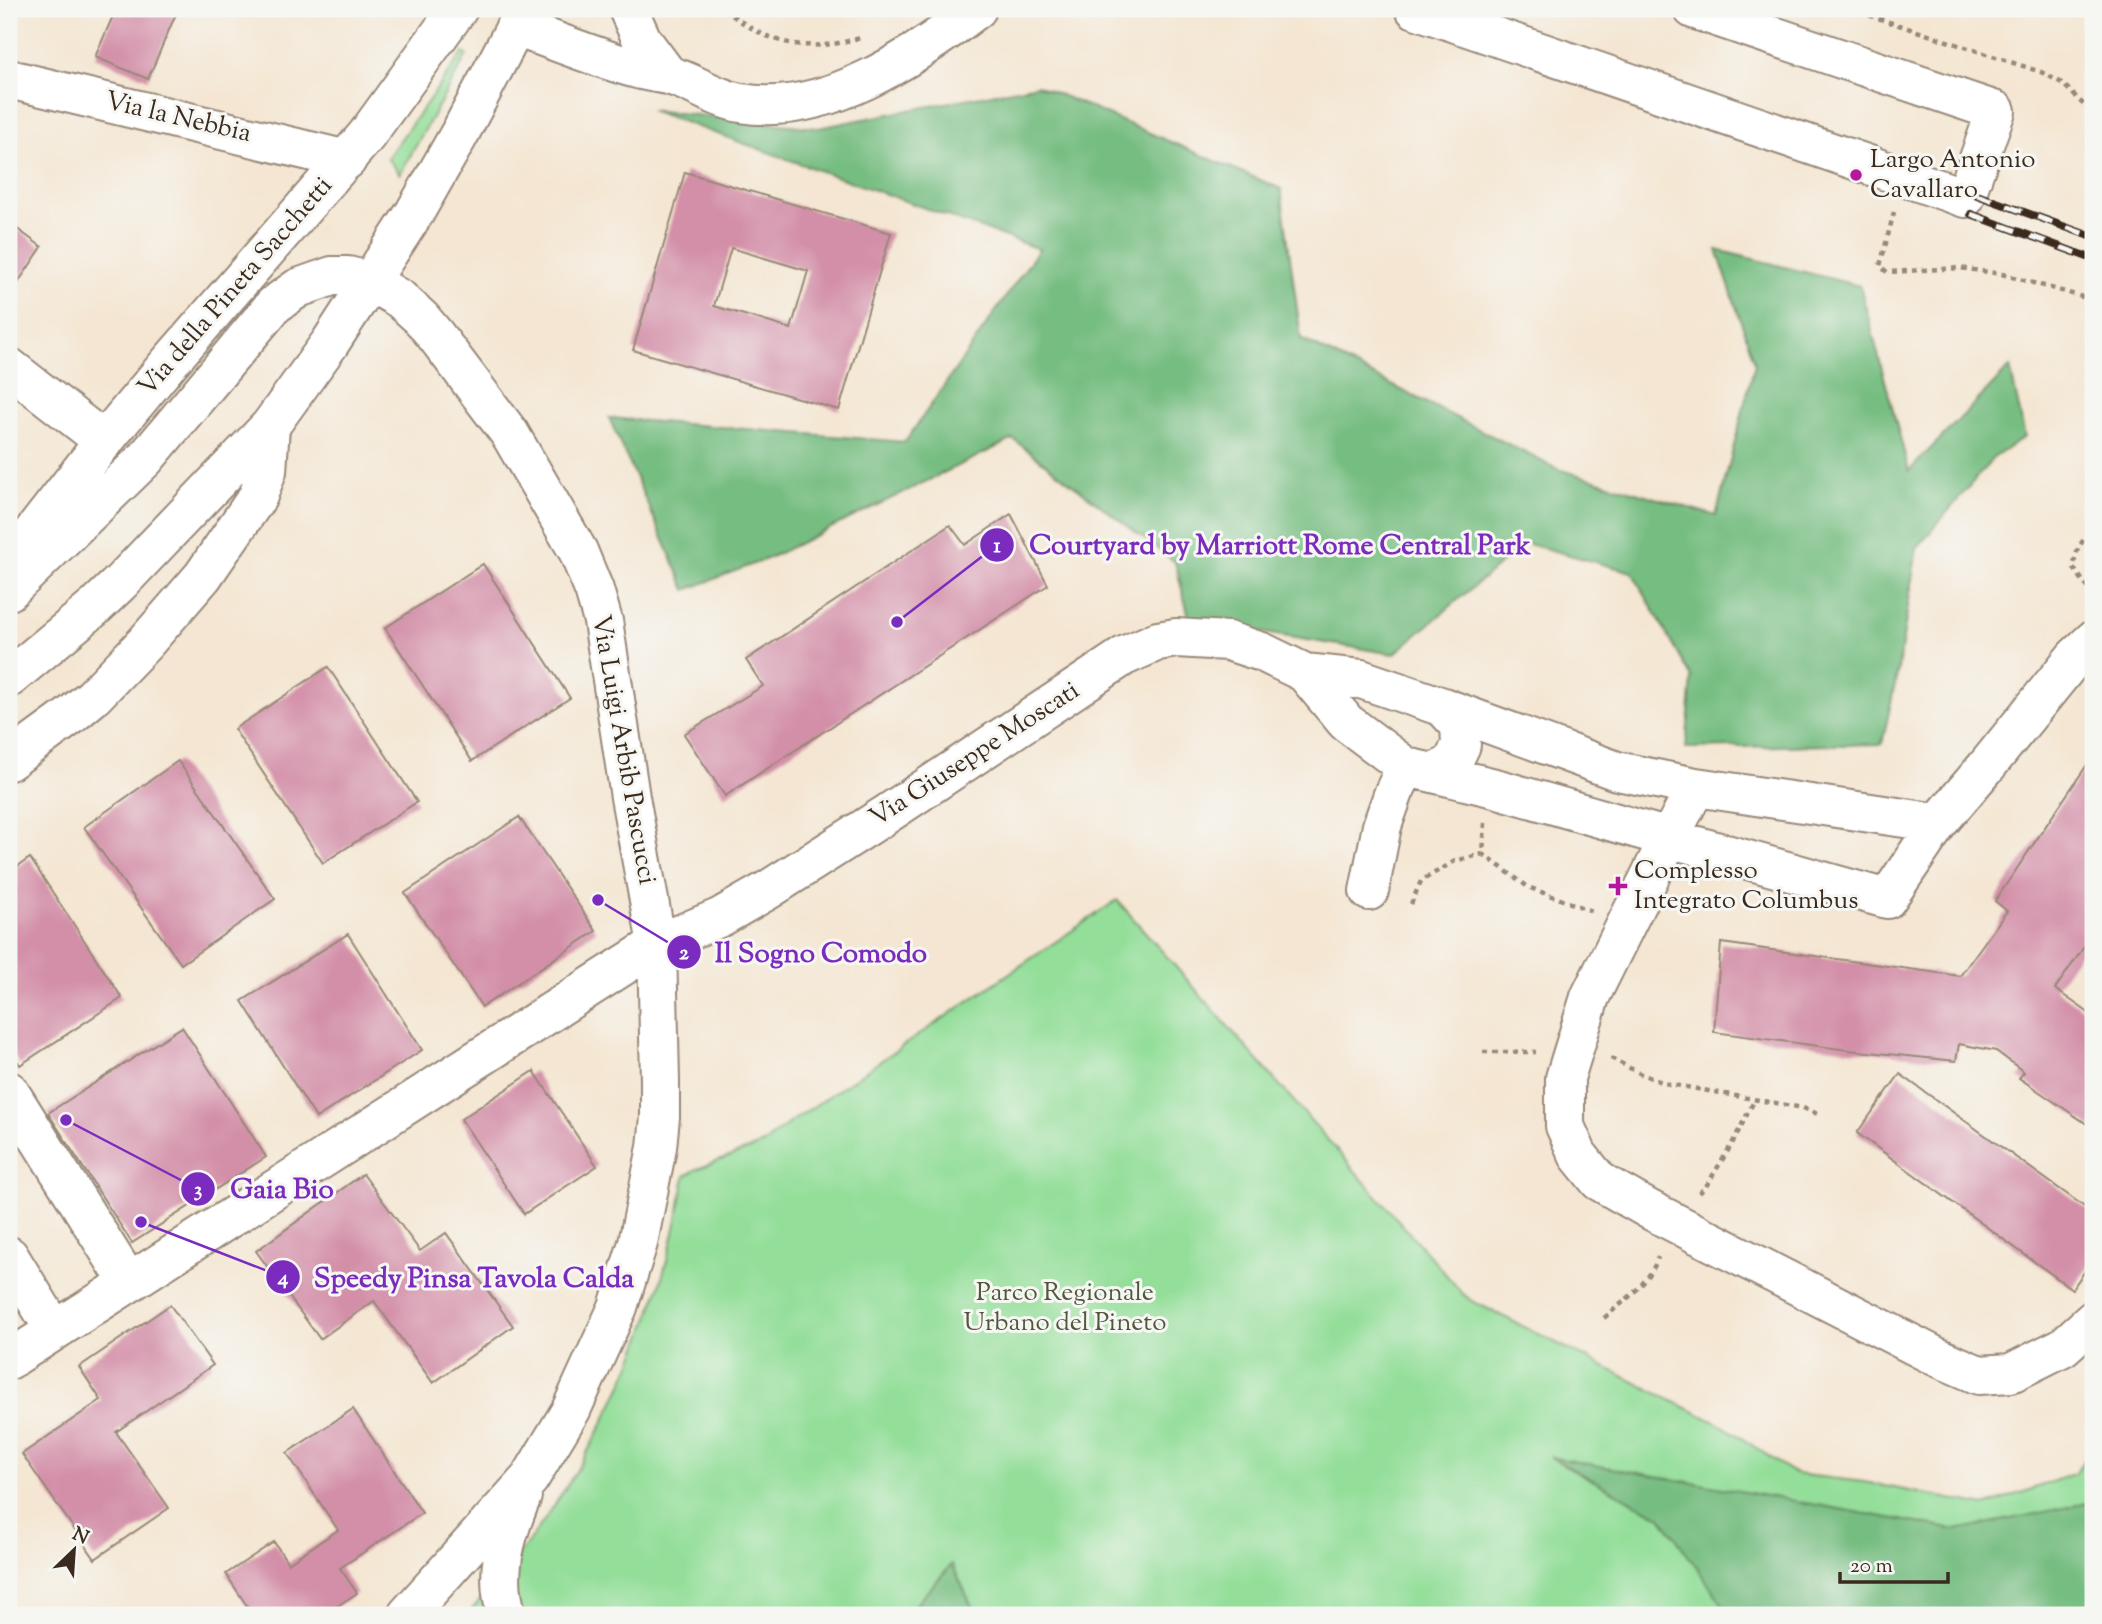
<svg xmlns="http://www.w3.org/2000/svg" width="2102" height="1624" viewBox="0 0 2102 1624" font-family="'Sorts Mill Goudy',serif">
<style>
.green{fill:#93de99;stroke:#67845c;stroke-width:2}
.forest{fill:#76bd81;stroke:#587450;stroke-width:2}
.building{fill:#d38fa8;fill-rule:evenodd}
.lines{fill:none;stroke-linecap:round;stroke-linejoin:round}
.minor-casing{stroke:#988878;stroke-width:42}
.major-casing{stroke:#988878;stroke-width:42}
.path{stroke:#988878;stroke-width:4.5;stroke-dasharray:5 5;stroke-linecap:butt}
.minor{stroke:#fff;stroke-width:38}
.major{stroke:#fff;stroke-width:38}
.rail-casing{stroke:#3b2a1e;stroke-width:8}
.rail{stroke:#f6f6f2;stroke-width:5;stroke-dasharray:16;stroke-linecap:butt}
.poi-dot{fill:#b5179e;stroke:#f6f6f2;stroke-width:2.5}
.labels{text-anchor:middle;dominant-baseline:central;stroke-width:6;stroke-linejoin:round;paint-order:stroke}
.street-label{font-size:26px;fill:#3b2a1e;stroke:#f6f6f2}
.poi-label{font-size:26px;fill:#3b2a1e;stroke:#f6f6f2;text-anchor:start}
.park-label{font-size:26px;fill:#51573d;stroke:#f6f6f2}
.leader{fill:none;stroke:#7b2cbf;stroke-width:2.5}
.callout-dot{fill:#7b2cbf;stroke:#f6f6f2;stroke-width:2.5}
.mark-label{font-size:21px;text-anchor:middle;font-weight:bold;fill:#fff}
.callout-label{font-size:28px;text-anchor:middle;font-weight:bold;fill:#7b2cbf;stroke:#f6f6f2;stroke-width:6;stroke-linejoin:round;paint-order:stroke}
</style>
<rect width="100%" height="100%" fill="#f6f6f2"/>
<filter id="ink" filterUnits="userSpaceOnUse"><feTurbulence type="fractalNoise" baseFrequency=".0143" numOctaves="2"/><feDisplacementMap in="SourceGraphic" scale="14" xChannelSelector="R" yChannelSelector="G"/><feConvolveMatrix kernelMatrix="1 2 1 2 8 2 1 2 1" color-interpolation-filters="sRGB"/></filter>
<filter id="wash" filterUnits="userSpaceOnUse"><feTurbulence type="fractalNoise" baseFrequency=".00686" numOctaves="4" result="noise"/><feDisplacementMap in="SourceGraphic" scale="28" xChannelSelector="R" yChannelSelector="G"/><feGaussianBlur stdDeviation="1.57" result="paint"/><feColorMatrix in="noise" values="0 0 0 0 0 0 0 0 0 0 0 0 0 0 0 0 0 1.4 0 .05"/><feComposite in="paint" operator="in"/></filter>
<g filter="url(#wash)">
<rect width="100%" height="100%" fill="#f4e6d2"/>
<!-- green -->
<path class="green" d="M463,53l4,2 -67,119 -13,-16z
M1117,900l346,394 9,7 253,126 70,47 69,8 121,24 91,-33 17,-29v171h-1626c23,-27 47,-53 68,-82 77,-106 130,-228 150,-357l12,-7 66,-25 22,-18z"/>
<!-- forest -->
<path class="forest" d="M1037,85l244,104 20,150 254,129 161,48 39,-153 -38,-113 143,36 49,185 101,-104 15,70 -32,21 -76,90 -19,122 -16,74 -196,4 6,-70 -60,-106 -107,-29 -131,111 -204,-33 -15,-59 -162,-123 -244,119 -83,32 -77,-172 296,24 134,-193 -389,-139 168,18z
M1550,1457l406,73 137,-28v113h-363l-69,-98z
M952,1564l24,51h-70z"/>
<g id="blocks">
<!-- building -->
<path class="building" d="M116,9h62l-30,70 -53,-22z
M685,172l206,61 -52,177 -206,-60zM731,248l77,23 -17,58 -77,-23z
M9,223l33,24 -33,49z
M1011,514l37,71 -323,211 -41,-62 79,-48 -17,-26 204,-135 15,20z
M483,564l87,134 -98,63 -87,-133z
M328,667l89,135 -94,61 -89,-134z
M2093,756v178l-38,55 38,27v112l-74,-50 5,-6 -28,-21 -37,-7 -3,17 -108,-11 -134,-18 7,-89 239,33 47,-65 -12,-10z
M178,761l97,138 -94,65 -97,-137z
M519,817l77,114 -114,76 -77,-114z
M30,858l92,140 -102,67 -11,-17v-176z
M348,934l74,116 -106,68 -74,-117z
M182,1027l84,130 -134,86 -84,-130z
M534,1071l63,95 -73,48 -63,-95z
M1900,1074l193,139v47l-21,29 -215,-156z
M363,1174l57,77 26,-18 67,93 -80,57 -59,-82 -54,38 -64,-88z
M170,1305l43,60 -97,67 53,76 -74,51 -73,-105 79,-54 -22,-33z
M353,1409l69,104 -82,55 17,25 -33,22h-71l-27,-41 48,-32 14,21 50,-33 -51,-77z"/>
</g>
</g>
<g filter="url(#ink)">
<use href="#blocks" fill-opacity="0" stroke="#988878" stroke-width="2"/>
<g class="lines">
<!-- minor casing -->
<g class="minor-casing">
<path id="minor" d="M628,9l14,31 26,35
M1415,9l550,189 31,-87 -303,-102
M515,27c42,14 83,32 126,43 9,2 17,3 26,5 26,6 48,24 74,28 83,15 173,-46 236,-94
M9,79l338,81
M9,367l95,74
M9,591l136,-132 129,-154 24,-17 34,-12h16l23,6 29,17 21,19 15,18 74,98 68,117 16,39 9,31 27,176 27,147 3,137v36l-3,30 -19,96 -20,64 -47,103 -41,68 -123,137
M1443,707l174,64 79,16
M9,761l60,-44 24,-20 52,-54 58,-67 55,-80 9,-25 3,-45
M1433,773l62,15 174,50 -79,159 -25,81v48l13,29 21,26 51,29 285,146 44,19 32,-2 52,-26 30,-27
M1938,823l-242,-36 -27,51 218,61 51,-76 48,-56 89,-110 18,-17
M1369,891l13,-65 12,-34 12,-25
M9,1091l120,192
M9,1256l45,73
M9,1360l648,-416 64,-27 47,-27 119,-76 237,-158 34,-15 18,-3 52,3 34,11 43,21 56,6 82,28 17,18 1,20 -9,19 -19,9 -27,-6 -60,-45 -41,-49
M507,1615c-14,-41 -1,-81 15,-119"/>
</g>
<!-- major casing -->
<g class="major-casing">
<path id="major" d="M9,563l95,-122 64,-77 198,-228 92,-127
M9,678l86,-71 25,-24 150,-157 60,-83 85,-131 45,-79 65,-124"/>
</g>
<!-- path -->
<path class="path" d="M724,9c44,35 80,45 136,29
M1850,9l191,63 21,11 31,31
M1894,212l-14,54 7,6 73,-4 42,6 91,26
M2093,323l-4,24 4,22
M2088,588l-15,-21 5,-19 15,-22
M1485,823l-2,31 45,33 64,24
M1411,904l10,-23 34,-20 28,-7
M1483,1052h53
M1611,1058l30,16 23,9 139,25 15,6
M1699,1193l6,-5 27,-44 23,-45
M1604,1318c20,-17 46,-35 54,-61"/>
<!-- minor -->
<use href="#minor" class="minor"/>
<!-- major -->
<use href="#major" class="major"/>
<!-- rail casing -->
<g class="rail-casing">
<path id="rail" d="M1977,195l116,42
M1971,214l122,45"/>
</g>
<!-- rail -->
<use href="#rail" class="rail"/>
</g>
</g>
<!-- markers -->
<g class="poi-dot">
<circle cx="1856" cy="175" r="7"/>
<path d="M1614.5 875.5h7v7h7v7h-7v7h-7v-7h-7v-7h7z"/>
</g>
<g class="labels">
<!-- street labels -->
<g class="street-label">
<text transform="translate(178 118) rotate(13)">Via la Nebbia</text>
<text transform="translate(236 287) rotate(-49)">Via della Pineta Sacchetti</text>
<text transform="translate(623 750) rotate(80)">Via Luigi Arbib Pascucci</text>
<text transform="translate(975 755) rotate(-33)">Via Giuseppe Moscati</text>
</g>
<!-- poi labels -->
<g class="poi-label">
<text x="1870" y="160">Largo Antonio<tspan x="1870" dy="30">Cavallaro</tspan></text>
<text x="1634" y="871">Complesso<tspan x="1634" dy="30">Integrato Columbus</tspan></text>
</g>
<!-- park labels -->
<g class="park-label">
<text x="1065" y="1293">Parco Regionale<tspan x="1065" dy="30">Urbano del Pineto</tspan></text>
</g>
</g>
<!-- callouts -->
<path class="leader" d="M897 622L997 545M598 900L684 952M66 1120L198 1189M141 1222L283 1277"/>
<g class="callout-dot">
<circle cx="897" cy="622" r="7"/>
<circle cx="598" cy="900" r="7"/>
<circle cx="66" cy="1120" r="7"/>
<circle cx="141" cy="1222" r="7"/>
<circle cx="997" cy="545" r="18"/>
<circle cx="684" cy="952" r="18"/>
<circle cx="198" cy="1189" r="18"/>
<circle cx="283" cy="1277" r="18"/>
</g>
<g class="mark-label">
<text x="997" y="552">1</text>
<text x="684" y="959">2</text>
<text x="198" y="1196">3</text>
<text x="283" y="1284">4</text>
</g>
<g class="callout-label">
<text x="1280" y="554">Courtyard by Marriott Rome Central Park</text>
<text x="821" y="962">Il Sogno Comodo</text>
<text x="282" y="1198">Gaia Bio</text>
<text x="474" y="1287">Speedy Pinsa Tavola Calda</text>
</g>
<!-- margin -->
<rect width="2102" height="1624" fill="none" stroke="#f6f6f2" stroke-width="35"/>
<!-- north arrow -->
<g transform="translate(74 1550) rotate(25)" stroke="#f6f6f2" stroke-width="5" paint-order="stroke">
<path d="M0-5L12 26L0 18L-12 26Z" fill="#3b2a1e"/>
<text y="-10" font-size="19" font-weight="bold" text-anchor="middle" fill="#3b2a1e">N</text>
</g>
<!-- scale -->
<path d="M1840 1572v10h108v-10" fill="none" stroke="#3b2a1e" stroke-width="3.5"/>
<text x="1850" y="1572" font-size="21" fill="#3b2a1e" stroke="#f6f6f2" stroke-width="5" paint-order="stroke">20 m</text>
</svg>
